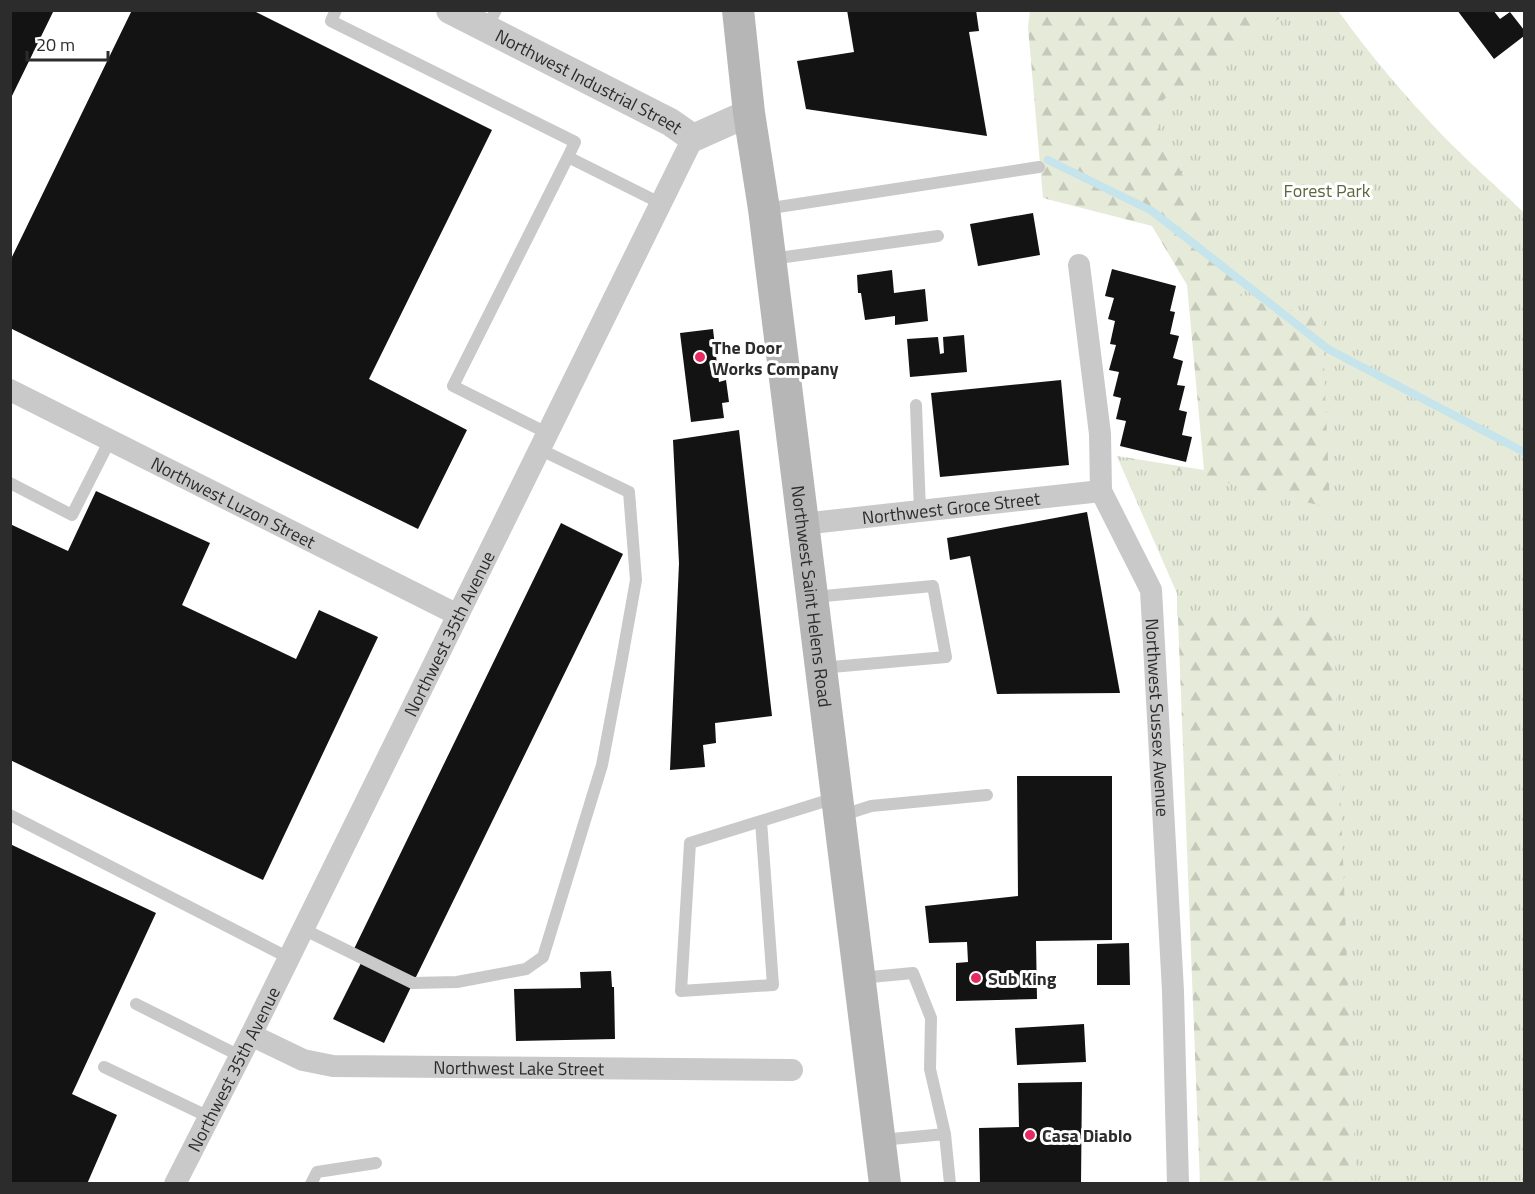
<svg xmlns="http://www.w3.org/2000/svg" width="1535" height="1194" viewBox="0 0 1535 1194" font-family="'Titillium Web',sans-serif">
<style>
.forest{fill:url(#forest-firs)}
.park{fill:url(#park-tufts)}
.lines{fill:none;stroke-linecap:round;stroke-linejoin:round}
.stream{stroke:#c5e4eb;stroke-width:8}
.building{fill:#131313}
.service{stroke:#c9c9c9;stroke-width:12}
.minor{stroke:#c9c9c9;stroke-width:22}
.tertiary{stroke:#c9c9c9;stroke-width:28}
.secondary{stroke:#b6b6b6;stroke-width:32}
.poi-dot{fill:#e62b62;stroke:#fff;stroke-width:2}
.labels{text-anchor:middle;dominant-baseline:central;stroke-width:6;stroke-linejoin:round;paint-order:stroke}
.street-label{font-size:18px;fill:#2c2c2c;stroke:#fff}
.park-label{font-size:18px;fill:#59683a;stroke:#fff}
.poi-label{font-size:18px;font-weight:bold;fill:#2c2c2c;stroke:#fff;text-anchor:start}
</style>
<defs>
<pattern id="forest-firs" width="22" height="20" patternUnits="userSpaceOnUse" patternTransform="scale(1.5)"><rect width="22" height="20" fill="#e6ead9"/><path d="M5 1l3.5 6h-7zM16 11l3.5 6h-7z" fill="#c5c9ba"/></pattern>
<pattern id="park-tufts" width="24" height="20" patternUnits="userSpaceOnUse" patternTransform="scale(1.5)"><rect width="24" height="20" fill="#e6ead9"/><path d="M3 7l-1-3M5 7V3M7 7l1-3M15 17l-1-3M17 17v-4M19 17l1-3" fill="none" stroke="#c5c9ba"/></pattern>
</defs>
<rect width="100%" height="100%" fill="#fff"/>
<!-- forest -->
<path class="forest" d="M1030,11h308c31,43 66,84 103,123 26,27 56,53 83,79v970h-324l-23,-590 -60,-137 87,14 -17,-185 -35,-59 -109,-28 -15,-171z"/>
<!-- park -->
<path class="park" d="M1291,10l47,1c31,43 66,84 103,123 26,27 56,53 83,79v970h-168l-23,-572 -156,6v-24l-60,-137 213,52 -8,-190 -78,-19 -94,-190z"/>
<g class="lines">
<!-- stream -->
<path class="stream" d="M1048,160l104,51 176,138 196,103"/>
</g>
<!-- building -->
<path class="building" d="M10,10h44l-44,90z
M132,10h120l240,120 -123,249 98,51 -49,99 -408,-201v-67z
M847,10h129l3,21 -10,1 18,104 -181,-27 -9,-48 57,-9z
M1457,10h36l7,9 10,-7 14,18v6l-30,23z
M1033,213l7,42 -62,11 -8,-42z
M1112,269l64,17 -6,25 5,1 -5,22 9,2 -6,22 10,3 -6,24 8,1 -6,24 8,2 -5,23 10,2 -6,25 -66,-16 6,-25 -10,-2 5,-21 -8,-2 6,-24 -10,-2 7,-25 -6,-1 5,-23 -7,-2 6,-21 -9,-2z
M892,270l2,23 31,-4 3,32 -33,4v-9l-30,4 -4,-27h-3l-1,-18z
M713,329l6,53 7,-2 3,22 -7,1 2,15 -33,4 -11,-89z
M964,335l3,37 -57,5 -3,-38 31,-2 2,17 4,-1 -1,-16z
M1061,380l8,85 -129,12 -9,-84z
M739,430l33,286 -57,7 1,20 -13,2 2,22 -35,3 9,-207 -6,-123z
M96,491l114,52 -28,62 114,54 23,-49 59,27 -115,243 -253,-120v-236l58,27z
M1087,512l33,181 -123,1 -27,-138 -20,4 -3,-22z
M561,523l62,31 -208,425 -61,-30z
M1017,776h95v164l-76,1 1,58 -81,2v-38l12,-1 -1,-20 -38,1 -4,-37 93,-10z
M10,844l146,69 -84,181 45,21 -30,69h-77z
M1129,943l1,42h-33v-41z
M361,963l50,24 -27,56 -51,-24z
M611,971l1,16h2l1,52 -99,2 -2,-52 67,-1 -1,-16z
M1084,1024l2,38 -69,3 -2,-37z
M1082,1082l-1,102h-101l-1,-56 40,-1 -1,-44z"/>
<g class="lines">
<!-- service -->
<path class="service" d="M336,10l-5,11 244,121 -7,15
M486,29l10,-19
M765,209l274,-42
M771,259l167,-23
M916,405l4,106
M547,433l-94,-47 115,-229 92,46
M10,483l62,32 38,-75
M813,597l120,-11 13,71 -126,11
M10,815l279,143
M840,816l31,-10 116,-11
M761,821l-71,22 -9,148 92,-6 -12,-164 74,-23
M303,929l110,54 44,-1 69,-13 17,-12 59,-192 19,-101 15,-84 -7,-88 -90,-43
M860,978l53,-5 18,45 -1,51 15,65 5,50
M136,1004l104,52
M104,1067l105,50
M881,1140l64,-6
M311,1184l6,-12 59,-9"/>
<!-- minor -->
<g class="minor">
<path id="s1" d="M1079,265l21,169 1,57 50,99 22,401 5,193"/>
<path id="s2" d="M10,390l448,225"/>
<path id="s3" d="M802,524l299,-33"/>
<path id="s4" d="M251,1035l52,25 30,6 459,4"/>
<path id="s5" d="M175,1184l76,-149 442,-897"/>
</g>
<!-- tertiary -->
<path class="tertiary" id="s6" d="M450,10l220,112 23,16 56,-25"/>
<!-- secondary -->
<path class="secondary" id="s7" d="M738,10l11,103 15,96 121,975"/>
</g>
<!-- markers -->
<g class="poi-dot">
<circle cx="700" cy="357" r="6"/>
<circle cx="976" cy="978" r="6"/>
<circle cx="1030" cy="1135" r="6"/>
</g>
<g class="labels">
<!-- street labels -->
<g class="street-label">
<text stroke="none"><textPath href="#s6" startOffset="156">Northwest Industrial Street</textPath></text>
<text stroke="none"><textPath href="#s2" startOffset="250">Northwest Luzon Street</textPath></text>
<text stroke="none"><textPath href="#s3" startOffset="150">Northwest Groce Street</textPath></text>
<text stroke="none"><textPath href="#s7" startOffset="591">Northwest Saint Helens Road</textPath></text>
<text stroke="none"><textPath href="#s5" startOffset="615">Northwest 35th Avenue</textPath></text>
<text stroke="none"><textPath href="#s1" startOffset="466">Northwest Sussex Avenue</textPath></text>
<text stroke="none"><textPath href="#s4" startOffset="274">Northwest Lake Street</textPath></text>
<text stroke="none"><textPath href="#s5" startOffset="129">Northwest 35th Avenue</textPath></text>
</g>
<!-- park labels -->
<g class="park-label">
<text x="1327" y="190">Forest Park</text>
</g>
<!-- poi labels -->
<g class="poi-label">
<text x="712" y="347">The Door<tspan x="712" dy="21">Works Company</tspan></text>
<text x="988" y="978">Sub King</text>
<text x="1042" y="1135">Casa Diablo</text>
</g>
</g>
<!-- border -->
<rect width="1535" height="1194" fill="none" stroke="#2c2c2c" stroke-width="24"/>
<!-- scale -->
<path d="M27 51v9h81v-9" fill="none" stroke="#2c2c2c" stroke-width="3"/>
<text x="36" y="51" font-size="18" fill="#2c2c2c" stroke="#ffffff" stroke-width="4.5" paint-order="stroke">20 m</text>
</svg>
